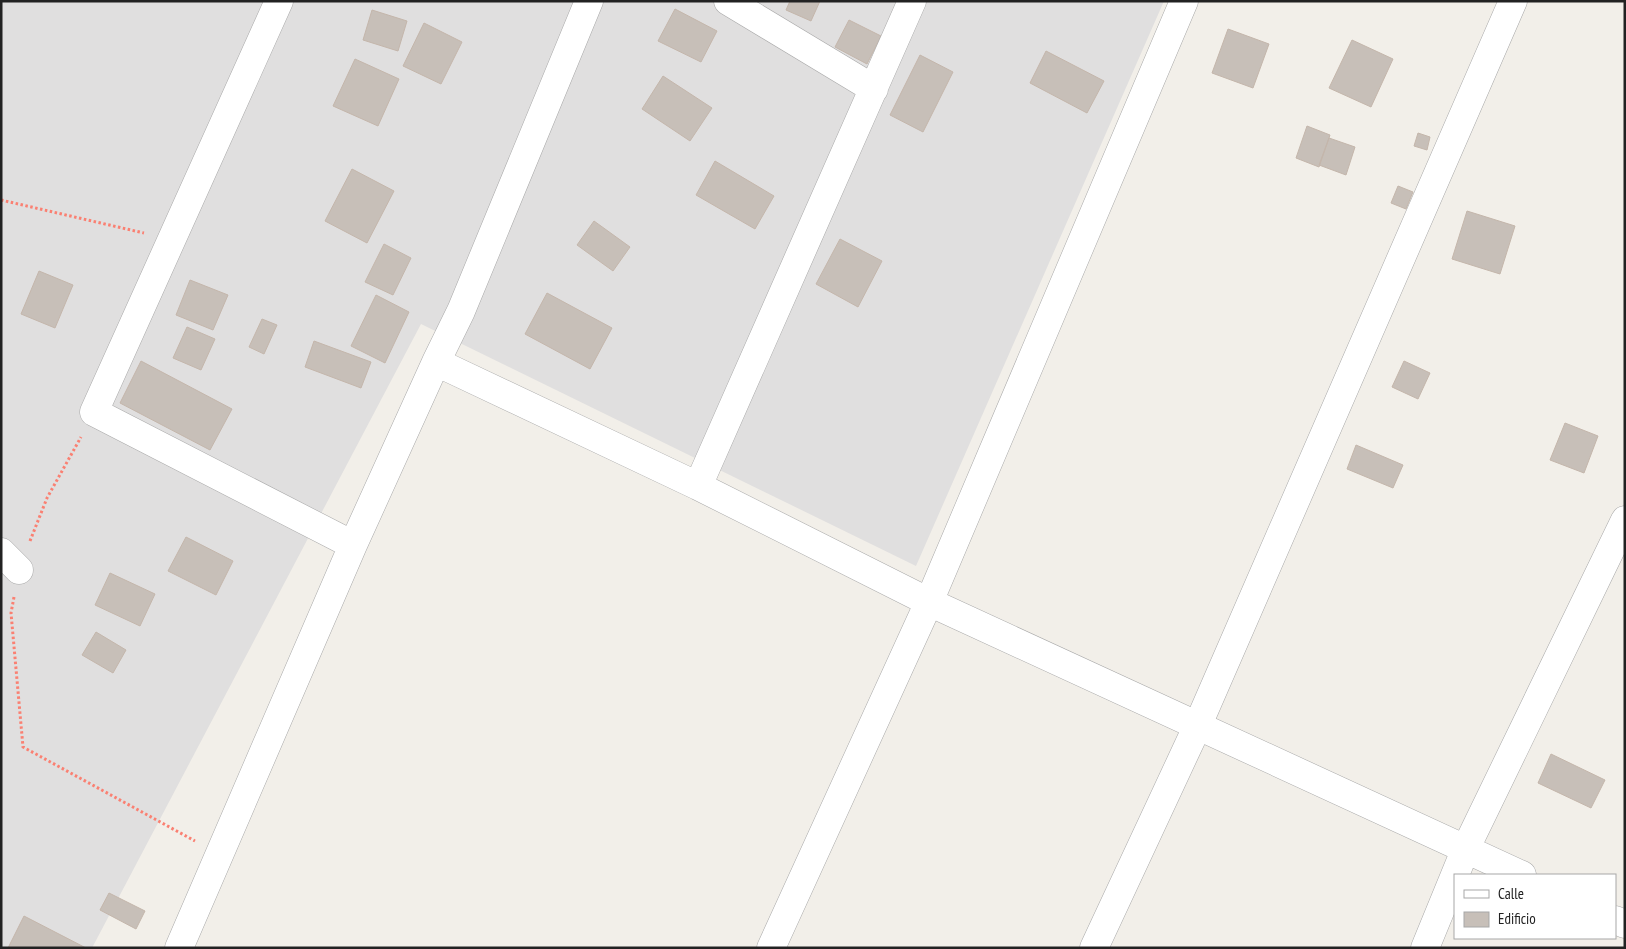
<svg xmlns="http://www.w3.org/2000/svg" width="1626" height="949" viewBox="0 0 1626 949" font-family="'PT Sans Narrow',sans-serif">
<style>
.residential{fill:#e0dfdf}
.building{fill:#c7bfb8;stroke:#c4b6ab}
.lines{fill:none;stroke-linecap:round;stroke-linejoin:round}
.minor-casing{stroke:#a9a9a9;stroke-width:29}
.path{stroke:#fa8072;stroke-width:3;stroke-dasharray:2.5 2.5;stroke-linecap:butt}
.minor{stroke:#fff;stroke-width:28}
</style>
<rect width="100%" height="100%" fill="#f2efe9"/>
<!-- residential -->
<path class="residential" d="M1,1h1163l-248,565 -495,-242 -329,624h-91z"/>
<!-- building -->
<path class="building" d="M790,1h30l-9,20 -25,-11z
M675,9l42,22 -16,31 -43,-21z
M372,10l35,11 -9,30 -35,-11z
M849,20l32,16 -14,28 -32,-17z
M424,23l38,19 -21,42 -38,-18z
M1228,29l41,15 -16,44 -41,-15z
M1352,40l41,19 -22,48 -42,-19z
M1046,51l58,30 -17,32 -57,-30z
M920,55l33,17 -30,60 -33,-17z
M355,59l44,20 -21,47 -45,-20z
M663,76l49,32 -22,33 -48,-32z
M1307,126l23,9 -11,32 -23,-9z
M1418,133l12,4 -3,13 -13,-4z
M1329,138l26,9 -9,28 -27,-10z
M715,161l59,35 -19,33 -59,-34z
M352,169l42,22 -27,52 -42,-22z
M1398,186l15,6 -7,17 -15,-6z
M1467,211l48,15 -15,48 -48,-15z
M594,221l36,26 -17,24 -36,-26z
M840,239l42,22 -24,46 -42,-23z
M384,244l27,14 -18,37 -28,-13z
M39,271l34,14 -18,43 -34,-14z
M190,280l38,15 -15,35 -37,-15z
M547,293l65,35 -22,41 -65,-35z
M376,295l33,17 -24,51 -34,-17z
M262,319l15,6 -13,29 -15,-7z
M187,327l28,12 -14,31 -28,-12z
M314,341l57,21 -10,26 -56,-21z
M141,361l91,48 -22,41 -90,-47z
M1404,361l26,12 -12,26 -26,-12z
M1565,423l33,13 -14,37 -34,-13z
M1356,445l47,20 -10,23 -46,-19z
M186,537l47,24 -17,34 -48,-24z
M110,573l45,21 -15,32 -45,-21z
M96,632l30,18 -13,23 -31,-18z
M1551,754l54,26 -14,28 -53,-25z
M109,893l36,18 -9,18 -36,-19z
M24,916l62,32h-78z"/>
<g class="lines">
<!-- minor casing -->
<g class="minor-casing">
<path id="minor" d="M279,1l-185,411 259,133
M728,1l146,88
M436,362l262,124 231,116 593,273
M698,486l214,-485
M1,552l18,18
M1615,920l10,4
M179,948l174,-403 83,-183 25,-51 128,-310
M771,948l158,-346 255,-601
M1094,948l103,-221 316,-726
M1425,948l41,-100 159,-328"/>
</g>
<!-- path -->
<path class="path" d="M1,200l143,33
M30,541l17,-43 34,-61
M14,597l-3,16 12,134 172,94"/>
<!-- minor -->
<use href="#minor" class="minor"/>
</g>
<!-- border -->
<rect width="1626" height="949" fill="none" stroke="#222222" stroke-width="5"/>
<!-- legend -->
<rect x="1454" y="874" width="162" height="65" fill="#ffffff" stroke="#a7a7a7"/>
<rect x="1464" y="890" width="25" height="8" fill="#ffffff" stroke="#a7a7a7"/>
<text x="1498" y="899" font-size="15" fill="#222222">Calle</text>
<rect x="1464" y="912" width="25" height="15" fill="#c7bfb8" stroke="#a7a7a7"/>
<text x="1498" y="924" font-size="15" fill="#222222">Edificio</text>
</svg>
